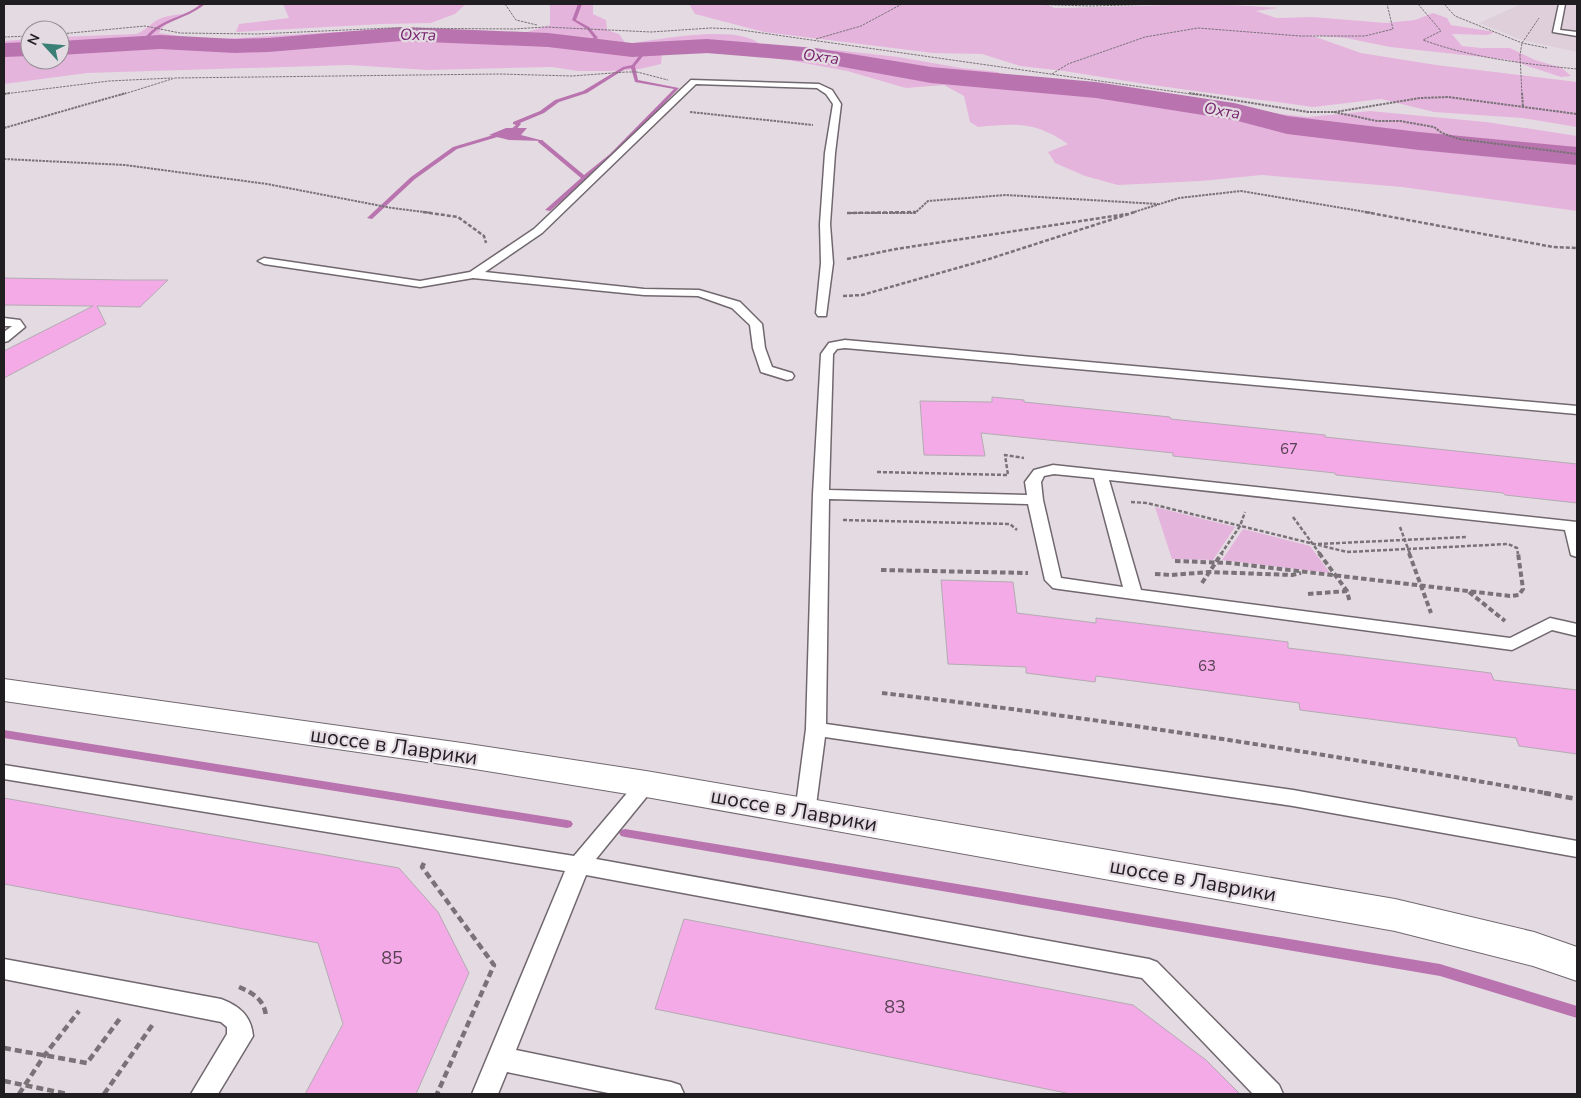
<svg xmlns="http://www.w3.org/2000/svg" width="1581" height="1098" viewBox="0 0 1581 1098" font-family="'Nunito Sans',sans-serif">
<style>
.built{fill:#decfdb}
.green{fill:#e5b4dd}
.water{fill:#b974af}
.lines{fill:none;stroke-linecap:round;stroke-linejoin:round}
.stream{fill:#b974af;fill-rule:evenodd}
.river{fill:#b974af;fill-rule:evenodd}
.building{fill:#f3aae7;stroke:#b3abb2}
.service-casing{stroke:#70686e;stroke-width:3}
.tertiary-casing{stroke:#70686e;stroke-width:2}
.path-far4{stroke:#797378;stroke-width:1;stroke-dasharray:2.5 1;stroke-linecap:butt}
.path-far3{stroke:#797378;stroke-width:2;stroke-dasharray:2.5 1;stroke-linecap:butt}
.path-far2{stroke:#797378;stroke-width:2.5;stroke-dasharray:4 2;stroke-linecap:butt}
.path-far1{stroke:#797378;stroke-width:4;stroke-dasharray:5.5 3;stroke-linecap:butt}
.path{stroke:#797378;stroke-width:4.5;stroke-dasharray:7 4;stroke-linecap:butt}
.service{fill:#fff;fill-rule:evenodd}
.tertiary{fill:#fff;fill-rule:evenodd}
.labels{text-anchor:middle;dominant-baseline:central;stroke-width:4.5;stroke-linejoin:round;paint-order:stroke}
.number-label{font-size:15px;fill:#564152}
.far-water-label{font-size:16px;font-style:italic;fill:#77256e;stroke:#e4dbe2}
.near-number-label{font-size:18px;fill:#564152}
.near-street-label{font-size:21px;fill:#211e21;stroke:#e4dbe2}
</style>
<rect width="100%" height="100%" fill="#e4dbe2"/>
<!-- built -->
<path class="built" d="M1521,4h56v48l-55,-12 -43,-17z"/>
<!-- green -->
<path class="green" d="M283,4h183l-11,10 -24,9 -49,1 -146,8 3,-8 50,-6z
M550,4h43v10l13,6 1,10 12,4 7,10c30,-4 113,-21 135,1l53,6 22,-1 62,7 63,11 37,4 9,8 18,-3 112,15 100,17 71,8 62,-6 116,11 91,14v75l-175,-24 -140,-12 -61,6 -83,4 -33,-9 -30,-13 -7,-11 20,-8c-33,-22 -51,-21 -90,-17l-8,-5 -6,-26 -20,-11 -38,3 -59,-17 -59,-11 -63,-7 -63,1 -1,10 -21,5 -29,2h-33l-26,-4 -124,3 -79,-5 -262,8 -83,11v-43l26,-2v21h30v-23l76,-3c9,-3 13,-9 21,-14 8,-4 17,-5 26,-6l-20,13 -4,6 48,7 147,-9 173,1 23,-7z
M689,4h356l10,4c76,-1 147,-7 223,0l-22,3 20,7 37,-1 73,6 29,-3 18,-7 14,5 4,7 44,7 -7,3 -36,-1 10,12 19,2h29l25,12 27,8 9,8 -10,1 -51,-17 -120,-13 -44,-9 -36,-3 51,18 75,12 141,17v45l-55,-9 -88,-6 -53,-13 -68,8 -161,-22 -88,-14 -44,-5 -38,-12 -49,-1 -169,-21 -69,-18z
M1155,507l80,20 -22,33 -41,-1z
M1243,529l67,17 20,27 -108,-13z"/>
<!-- water -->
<path class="water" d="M506,128h21l-6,7 23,6 -35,-1 -20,-5z"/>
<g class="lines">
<!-- stream -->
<path class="stream" d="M201,4h4c-20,17 -45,15 -60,39l-3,-1c15,-24 39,-22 59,-38z
M578,4h4l-6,16 13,7 9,11 -16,6 -19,-1 1,-2 18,1 12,-4 -7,-9 -15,-9z
M640,49l2,1 1,6 -8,10 3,14 41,8 -65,68 -64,55 -5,-1 36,-32 -43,-36v-2h4l42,35 26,-21 64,-65 -39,-7 -4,-14 -6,1 -38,24 -28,9 -15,11 -24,10 1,1 -7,8 -57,17 -42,30 -43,40 -5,-1 44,-41 42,-30 57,-17 6,-5 -3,-1v-2l27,-11 15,-11 28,-9 40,-24 9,-2 7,-9 -1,-6z
M4,730l563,90 4,1 2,3 -2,3 -4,1 -563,-90z
M625,829l815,135 137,42v12l-137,-42 -815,-139 -4,-1 -2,-3 2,-3z"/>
<!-- river -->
<path class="river" d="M402,27l146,6 84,10 75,-4 108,9 116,19 165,15 138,21 53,13 132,16 158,15v18l-158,-15 -132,-16 -53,-14 -138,-22 -165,-15 -116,-21 -108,-9 -75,4 -84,-10 -146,-6 -134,11 -33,1 -75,-4 -100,6v-14l100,-6 75,4 33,-1z
M30,42v14l-26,1v-14z"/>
</g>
<!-- building -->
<path class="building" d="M4,278l121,2h43l-28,27 -43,-1 9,18 -102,54v-27l89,-45 -89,-1z
M992,397l32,3v2l146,15 1,2 154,16v2l252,27v39l-72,-8 -2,-2 -167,-18 -1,-2 -162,-17v-3l-192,-20 4,23 -61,-1 -4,-54 72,1z
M941,580l72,2 4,31 79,10v-5l192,24v6l203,25 3,7 83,10v64l-58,-8 -3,-8 -216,-28 -1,-7 -203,-27 -1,6 -69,-9v-6l-78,-3z
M4,798l395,70 39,44 31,61 -53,121h-111l38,-70 -25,-81 -314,-59z
M684,919l449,86 73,55 34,34h-169l-416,-85z"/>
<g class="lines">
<!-- service casing -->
<g class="service-casing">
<path id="service" d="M1559,4h6l-5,26 17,2v4l-24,-4z
M691,80l128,4 13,6 9,14 -6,49 -5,71 3,39 -7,53h-8l-2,-3 5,-50 -1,-39 5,-71 8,-49 -7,-10 -9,-6 -121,-4 -154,149 -57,39 159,17 55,1 41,12 22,22 3,24 7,19 20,6 2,3 -2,3 -5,1 -26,-8 -8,-24 -3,-23 -18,-17 -34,-12 -54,-1 -171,-17 -53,9 -156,-23 -6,-3 6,-3 156,23 50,-9 64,-43z
M4,318l16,2 5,7 -17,14 -4,1v-10l8,-6h-8z
M845,340l732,66v8l-732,-66 -8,1 -4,5 -4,136 198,5 -2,-13 9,-12 19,-5 524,57v35l-6,-2 -6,-25 -456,-50 32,110 369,48 40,-20 27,6v12l-25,-6 -40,20 -453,-61 -6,-1 -8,-8 -17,-76 -199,-5 -3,225 467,66 284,51v16l-284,-51 -468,-69 -10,76 -3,6 -7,2 -7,-2 -3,-6 11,-84 7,-235 8,-140 8,-11zM1054,474l40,4 29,109 -62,-9 -18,-78 -2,-18 3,-6z
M4,765l570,91 65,-77 7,-3 7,3 3,5 -3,5 -57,70 553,100 8,3 122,123 4,9h-30l-111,-116 -556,-103 -70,175 155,32 9,3 4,9h-71l-106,-22 -9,22h-26l93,-223 -561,-92z
M4,959l217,40c18,7 30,16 32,37l-35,58h-27l36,-60v-7l-6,-5 -217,-43z"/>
</g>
<!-- tertiary casing -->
<g class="tertiary-casing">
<path id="tertiary" d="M4,679l458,64 184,28 749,128 139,33 43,15v34l-44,-15 -138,-35 -749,-134 -184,-30 -458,-66z"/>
</g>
<!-- path-far4 -->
<path class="path-far4" d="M505,4l11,16 21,5
M1026,4l64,2 73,-2
M1418,4l23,27 -18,9c49,18 103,24 154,29
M1444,4l11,12 67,27 25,5
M60,34l85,-8 35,7 77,1 133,-6 124,1 31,-2 106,5 60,-4 23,1 464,66
M4,37l26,-1
M816,39l45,-13 41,-22
M1052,74l16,-10 77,-27 53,-9 102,8h65l28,-7 -6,-25
M4,94l105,-13 63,-3
M121,95l54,-17 324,-4 73,2 54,-4h11l31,8
M1522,95l-2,-40 2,-12 17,-25"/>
<!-- path-far3 -->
<path class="path-far3" d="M1189,93l119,19h27l85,-14 28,-1 129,17
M1522,93l1,14
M4,94l6,-1
M690,112l123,13
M1334,112l43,9h23l34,6 8,6 17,6 118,15
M4,128l122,-35
M4,159l121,6 142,19 125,24 40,5
M847,213h68l13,-12 78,-6 152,9
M1131,213l48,-15 62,-7 131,22"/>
<!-- path-far2 -->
<path class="path-far2" d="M423,212l35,5 26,19 2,7
M1365,212l188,35 24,1
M847,213l69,-1
M847,259l49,-10 231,-35
M843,296l19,-1 127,-36 146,-47
M877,472l131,3 -3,-20 19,3
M1131,502l16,1 200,49 161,-8 9,4 1,6
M1293,517l27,37
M843,520l167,4 7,6
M1400,527l10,27
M1318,544l149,-7
M1221,554l19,-28 5,-14"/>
<!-- path-far1 -->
<path class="path-far1" d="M1319,553l28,38 3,12
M1409,553l22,60
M1175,561l55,2 280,33 9,-1 4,-6 -5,-36
M881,570l147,3
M1155,574l16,1 38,-3 83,3 9,-2
M1202,583l20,-30
M1469,592l36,29
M1308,594l39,-3
M882,693c224,26 447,61 669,101"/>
<!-- path -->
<path class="path" d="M1544,793l33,6
M424,863l-2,4 72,98 -57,129
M239,987c14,6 26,13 27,30
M4,1048l83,15 34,-46
M4,1081l64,13
M19,1094l25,-38 35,-45
M104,1094l49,-70"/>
<!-- service -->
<use href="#service" class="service"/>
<!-- tertiary -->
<use href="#tertiary" class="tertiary"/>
</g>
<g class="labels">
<!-- number labels -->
<g class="number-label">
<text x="1289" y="449">67</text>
<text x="1207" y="666">63</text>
</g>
<!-- far-water labels -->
<g class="far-water-label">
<text transform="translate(418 35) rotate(1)">Охта</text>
<text transform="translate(821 57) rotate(8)">Охта</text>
<text transform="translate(1222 111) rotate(10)">Охта</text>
</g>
<!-- near-number labels -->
<g class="near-number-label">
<text x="392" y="958">85</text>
<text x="895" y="1007">83</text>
</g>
<!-- near-street labels -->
<g class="near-street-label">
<text transform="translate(394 746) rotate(8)">шоссе в Лаврики</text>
<text transform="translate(794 810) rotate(10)">шоссе в Лаврики</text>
<text transform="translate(1193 880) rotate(10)">шоссе в Лаврики</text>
</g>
</g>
<!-- border -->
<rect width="1581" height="1098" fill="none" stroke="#211e21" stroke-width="10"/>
<!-- north arrow -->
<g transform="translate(45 45) rotate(296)"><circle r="24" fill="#e4dbe2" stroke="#968f95"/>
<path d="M0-4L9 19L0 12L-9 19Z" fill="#3b8076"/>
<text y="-8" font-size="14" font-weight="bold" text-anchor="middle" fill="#211e21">N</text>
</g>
</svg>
